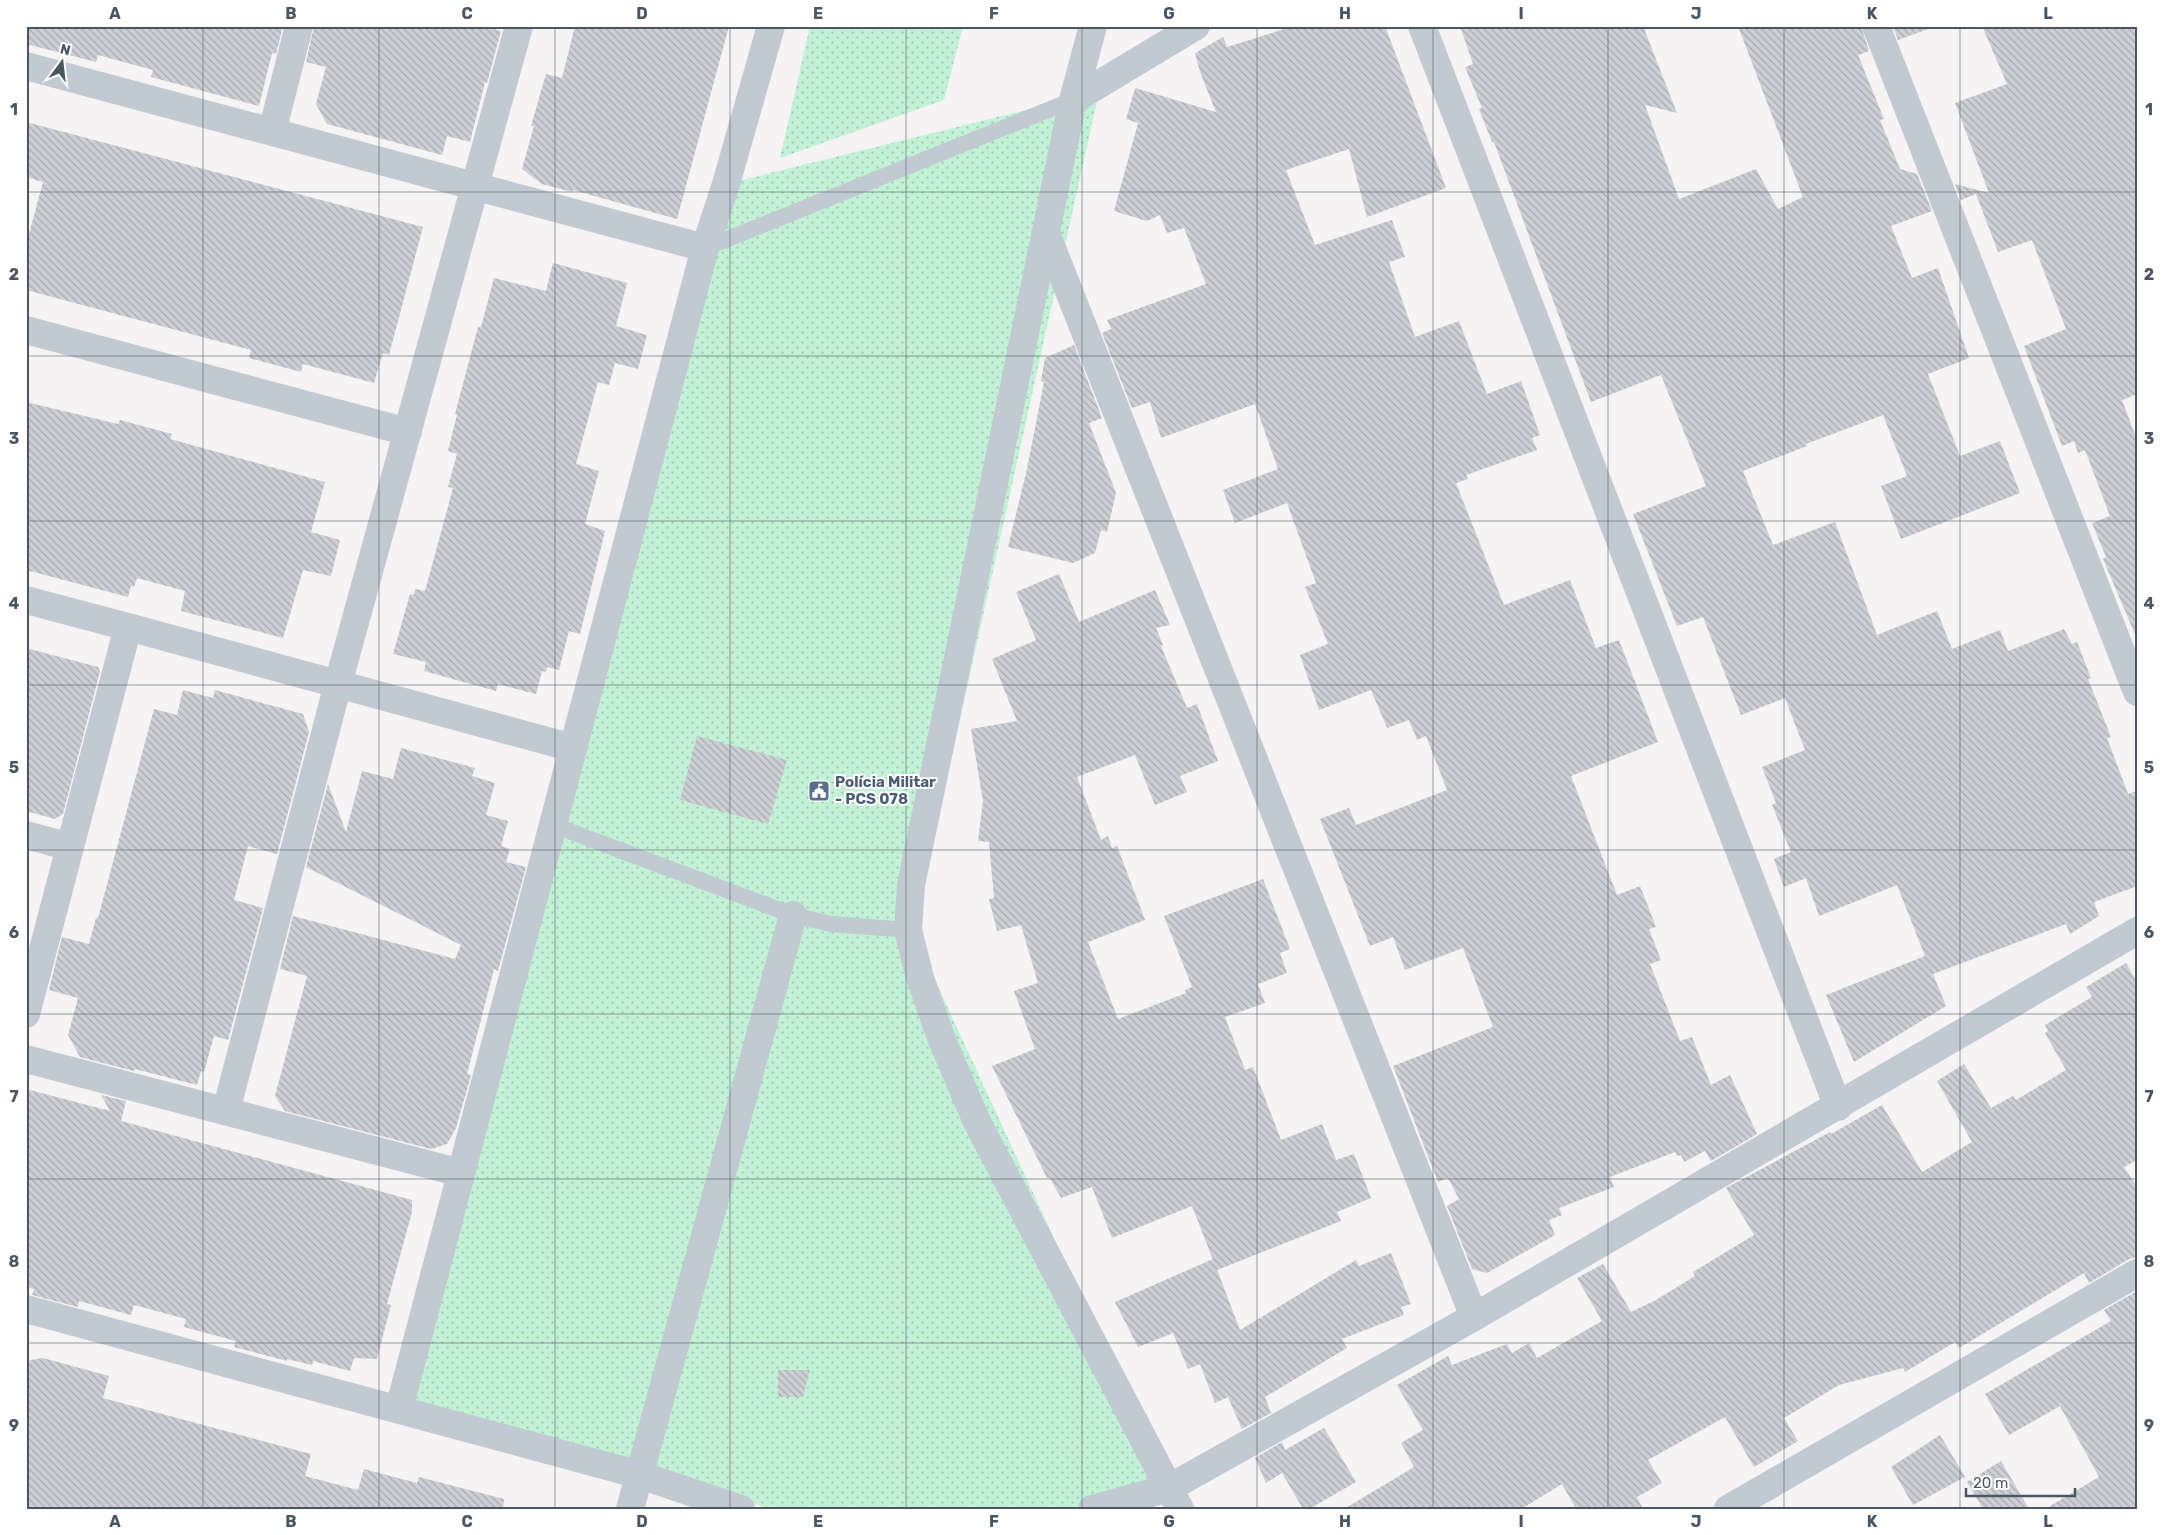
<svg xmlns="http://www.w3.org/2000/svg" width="2163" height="1535" viewBox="0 0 2163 1535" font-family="Rubik,sans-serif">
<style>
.park{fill:url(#park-dots)}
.building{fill:url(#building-back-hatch)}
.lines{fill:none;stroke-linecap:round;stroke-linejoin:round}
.service{stroke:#c1cad2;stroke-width:16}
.minor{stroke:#c1cad2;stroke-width:28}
.grid{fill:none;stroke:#4a5661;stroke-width:1;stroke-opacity:0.55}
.labels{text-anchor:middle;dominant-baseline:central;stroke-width:4;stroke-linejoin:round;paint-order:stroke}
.service-label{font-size:15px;font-weight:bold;fill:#4e5e75;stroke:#fff;text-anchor:start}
.neatline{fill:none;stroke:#4a5661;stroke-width:2}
.grid-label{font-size:16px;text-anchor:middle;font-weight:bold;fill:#4a5661}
</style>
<defs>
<pattern id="park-dots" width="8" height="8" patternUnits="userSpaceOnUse" patternTransform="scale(1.25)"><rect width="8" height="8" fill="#c3f1d5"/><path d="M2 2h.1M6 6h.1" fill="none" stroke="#a0c6b0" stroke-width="1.8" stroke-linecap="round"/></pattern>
<pattern id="building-back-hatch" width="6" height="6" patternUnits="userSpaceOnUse" patternTransform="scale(1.25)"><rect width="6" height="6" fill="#cdcfd5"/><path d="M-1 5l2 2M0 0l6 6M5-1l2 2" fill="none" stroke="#a8abb0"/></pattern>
</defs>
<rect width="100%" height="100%" fill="#f5f3f3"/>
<!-- park -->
<path class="park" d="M810,26h153l-19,74 -164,58z
M1099,92l-186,840 256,556 -103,21h-293l-133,-34 -241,-66 327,-1225z"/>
<!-- building -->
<path class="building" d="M26,26h257l-7,28 -4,-1 -13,53 -108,-29 2,-7 -55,-15 -2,7 -70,-18z
M314,26h168l19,5 -14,52 -2,-1 -15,60 -23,-6 -5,19 -115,-31 -11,-20 10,-37 -20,-5z
M575,26h154l-52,193 -104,-29 -1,2 -30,-8 -20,-15 12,-43h-3l15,-52 16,4z
M1294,26h91l61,162 -79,29 -18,-68 -63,21 29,75 77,-25 13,37 -16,5 26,75 44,-16 28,73 34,-13 19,54 -8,3 5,12 -71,25 2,4 -12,4 48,122 66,-25 26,68 23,-8 39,102 -87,34 46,119 23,-9 16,41 -7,2 12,31 -11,4 30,77 12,-4 19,48 19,-10 27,59 -46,27 -6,-10 -21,11 -3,-7 -4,1 -2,-4 -65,25 4,10 -55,21 3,7 -13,5 6,15 -68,38 -15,-4 -25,-63 12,-7 -11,-21 -10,4 -45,-116 100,-39 -30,-79 -58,22 -12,-33 -23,9 -50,-127 29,-11 7,17 91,-35 -21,-54 -9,4 -8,-20 -22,8 -16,-38 -52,20 -19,-55 28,-11 -23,-57 11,-4 -29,-80 -52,20 -12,-33 55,-21 -23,-65 -94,34 -11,-36 -18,6 -30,-75 9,-4 -4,-9 99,-36 -22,-56 -17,5 -7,-18 -13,6 -33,-10 24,-88 -12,-4 9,-31 81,24 -16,-40 -5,-19 28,-16 4,10z
M1460,26h183l34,87 -32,-8 34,94 77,-30 22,40 25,-12 -65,-171h123l8,25 -11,4 26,64 -4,1 20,49 17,5 15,37 -41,15 21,52 26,-10 31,90 -41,16 32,82 40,-15 20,52 -119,46 -20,-53 26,-10 -24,-61 -77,29 1,2 -64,25 30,74 62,-23 42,113 60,-24 15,38 48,-19 8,21 56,-22 8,15 5,-2 14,36 -3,1 23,58 -4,1 21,56 9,-3v95l-43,16 5,14 -29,18 -4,-10 -133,50 13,32 -92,56 -28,-67 99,-39 -28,-71 -78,31 -13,-38 -22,9 -10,-28 17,-7 -19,-47 4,-2 -14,-36 43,-17 -20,-52 -44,17 -38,-98 -26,9 -44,-112 73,-28 -45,-111 -70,27 -97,-260h-2l-13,-33 3,-1 -17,-41 8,-3z
M1893,26h35v3l-30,11z
M1982,26h155v368l-15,6 15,40v199l-34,-80 3,-2 -14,-34 18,-7 -25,-66 -7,3 -4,-12 -12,5 -38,-100 42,-17 -34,-89 -34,12 -22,-58 -15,6 -6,-16 34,9 -34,-90 52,-19z
M26,122l397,105 -34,128 -6,-2 -9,30 -71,-19 -2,8 -52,-14 2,-8 -225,-60v-45l17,-63 -17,-5z
M553,263l74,20 -11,43 31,9 -9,34 -23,-6 -6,22 -11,-3 -22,82 23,7 -14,53 20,7 -25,103 -11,-3 -10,39 -12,-3 -1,5 -4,-1 -6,23 -38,-10 -2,7 -72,-20 2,-9 -33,-8 17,-60 4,1 1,-6 10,2 28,-103 -5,-1 9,-33 -9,-3 9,-36 -2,-1 23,-87h3l13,-49 52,13z
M1074,345l28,73 -13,5 27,70 -9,39 -6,-2 -6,23 -22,10 -65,-16 19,-78 17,-87 -3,-1 4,-23z
M26,402l92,22 2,-4 52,14 -2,5 155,43 -14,50 29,8 -9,36 -28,-6 -20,68 -102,-27 4,-20 -48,-13 -3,9 -3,-1 -3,11 -102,-27z
M1059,574l20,48 76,-32 15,35 -14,3 7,17 -2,1 26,62 10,-4 21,57 -38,15 7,16 -32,13 -20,-50 -58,22 24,63 7,-4 4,12 5,-2 28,74 -57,22 30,77 68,-26 -1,-3 7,-3 -28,-71 99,-37 27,70 -10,4 7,20 -29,11 7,19 -40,14 20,53 8,-3 28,73 41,-16 14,36 18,-6 17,44 -34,14 4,9 -124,49 -25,-64 -80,32 -20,-51 -31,11 -11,-20h-3l-55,-112 43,-17 -21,-58 24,-8 -17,-58 -24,6 -8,-32 5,-1 -5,-56 -11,-1 5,-40 -12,-72 46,-8 -25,-62 44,-19 -20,-48z
M26,648l72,19 2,4 -37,143 -8,5 -29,-8z
M183,690l30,8 2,-8 88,24 6,18 -32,122 -29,-8 -14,54 29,8 -35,132 -14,-4 -10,36 -3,-1 -4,14 -62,-16 -1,2 -54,-14 -12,-22 10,-37 -29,-8 13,-53 27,7 7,-26h2l56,-209 23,6z
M697,736l90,24 -19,64 -88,-24z
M401,748l74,20 -3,8 23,7 -9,32 22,6 -7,25 9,3 -4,13 20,5 -28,104 -4,-2 -27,105 4,1 -15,53 -9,16 -16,5 -146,-38 -10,-15 32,-120 -27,-7 13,-53 162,43 6,-14 -155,-78 22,-83 18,48 16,-61 31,8z
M2126,963l11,19v178l-13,7 13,20v70l-8,2 -40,24 -5,-10 -125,75 -4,-6 -50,30 -2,-4 -64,17 -55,33 14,23 -44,26 -29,-50 -77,43 14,23 -25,14 6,12h-67l-14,-25 -41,25h-177l70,-42 -13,-24 22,-13 -26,-45 51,-29 4,9 55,-21 5,9 17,-10 8,15 65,-37 -25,-43 26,-14 28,48 25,-12 39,-24 -2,-4 61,-37 -28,-47 104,-56 1,2 51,-29 40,67 50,-30 -35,-61 27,-17 27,44 22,-12 3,4 50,-30 -21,-37 3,-2 -3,-6 47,-28 -6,-10z
M26,1089l84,22 -9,-16 25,6 -5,20 291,79v12l-25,92 4,1 -14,54 -23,-1 -4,13 -37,-10 -1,4 -25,-6v2l-53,-14 2,-6 -52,-14 2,-8 -52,-14 -3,10 -52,-14 -1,6 -46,-12 2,-6 -8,-2z
M1391,1253l20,51 -10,3 3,8 -62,24 5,9 -82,49 6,16 -29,16 -14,-32 -13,6 -15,-39 -12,5 -15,-36 -35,14 -23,-45 98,-43 27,71 116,-70 3,6z
M2137,1291v218h-92l54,-32 -39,-71 -51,29 -24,-41 126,-73 -7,-11z
M43,1358l66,18 -6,22 208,56 -6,22 53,14 6,-21 53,14 2,-6 85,22 -1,10h-477v-138l4,-11z
M778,1370h32l-7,27h-25z
M1324,1428l32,54 -47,27h-6l-21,-36 -16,10 -11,-25 27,-16 3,8z
M1940,1435l25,42 -52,28 -22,-38z
M2001,1461l28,48h-46l-16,-27z"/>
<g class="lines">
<!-- service -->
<path class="service" d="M705,248l368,-148
M553,825l240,90 38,9 77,6"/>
<!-- minor -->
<path class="minor" d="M1093,26l-20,74 -148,718 -14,67 -3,45 12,48 22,62 35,82 203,387
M1422,26l416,1081
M1876,26l261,666
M26,66l679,182
M1073,100l123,-74
M272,132l27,-106
M1046,233l428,1084
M26,330l382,102
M26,600l102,27
M26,835l44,12
M26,1014l102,-387 445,121
M26,1059l435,114
M226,1111l112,-427 181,-658
M26,1309l614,166 101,34
M399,1409l306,-1161 21,-64 45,-158
M630,1509l163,-594
M1092,1509l77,-21 305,-171 663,-386
M1728,1509l409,-236"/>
</g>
<!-- grid -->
<path class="grid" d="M203,26v1483M379,26v1483M555,26v1483M730,26v1483M906,26v1483M1082,26v1483M1257,26v1483M1433,26v1483M1608,26v1483M1784,26v1483M1960,26v1483M26,192h2111M26,356h2111M26,521h2111M26,685h2111M26,850h2111M26,1014h2111M26,1179h2111M26,1343h2111"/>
<!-- icons -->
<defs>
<g id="civic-square" transform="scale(1.125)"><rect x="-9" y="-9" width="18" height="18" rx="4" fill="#5c6f8a" stroke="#fff"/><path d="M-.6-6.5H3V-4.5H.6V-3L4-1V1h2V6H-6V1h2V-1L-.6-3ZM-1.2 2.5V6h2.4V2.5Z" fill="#fff"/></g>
</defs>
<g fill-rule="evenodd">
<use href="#civic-square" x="819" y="791"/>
</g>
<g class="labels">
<!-- service labels -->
<g class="service-label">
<text x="835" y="782">Polícia Militar<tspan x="835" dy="17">- PCS 078</tspan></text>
</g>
</g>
<!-- border -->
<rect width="2163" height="1535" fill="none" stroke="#ffffff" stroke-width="55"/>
<!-- north arrow -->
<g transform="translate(62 62) rotate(15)" stroke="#ffffff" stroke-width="4" paint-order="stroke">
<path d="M0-4L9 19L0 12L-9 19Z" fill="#4a5661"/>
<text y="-8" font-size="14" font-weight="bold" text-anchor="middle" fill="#4a5661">N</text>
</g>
<!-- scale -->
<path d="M1966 1488v8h109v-8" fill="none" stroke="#4a5661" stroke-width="2.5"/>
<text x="1973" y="1488" font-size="15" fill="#4a5661" stroke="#ffffff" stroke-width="4" paint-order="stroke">20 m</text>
<rect x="28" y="28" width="2108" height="1480" class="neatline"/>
<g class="grid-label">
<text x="115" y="19">A</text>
<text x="291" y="19">B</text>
<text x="467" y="19">C</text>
<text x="642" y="19">D</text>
<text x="818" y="19">E</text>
<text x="994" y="19">F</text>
<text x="1169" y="19">G</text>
<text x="1345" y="19">H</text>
<text x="1521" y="19">I</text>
<text x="1696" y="19">J</text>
<text x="1872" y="19">K</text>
<text x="2048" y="19">L</text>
<text x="14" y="115">1</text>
<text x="2149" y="115">1</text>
<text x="14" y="280">2</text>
<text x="2149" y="280">2</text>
<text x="14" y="444">3</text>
<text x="2149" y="444">3</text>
<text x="14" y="609">4</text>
<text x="2149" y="609">4</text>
<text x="14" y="773">5</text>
<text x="2149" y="773">5</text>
<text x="14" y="938">6</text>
<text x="2149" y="938">6</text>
<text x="14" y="1102">7</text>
<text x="2149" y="1102">7</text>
<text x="14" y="1267">8</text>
<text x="2149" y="1267">8</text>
<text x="14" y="1431">9</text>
<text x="2149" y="1431">9</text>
<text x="115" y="1527">A</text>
<text x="291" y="1527">B</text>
<text x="467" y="1527">C</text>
<text x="642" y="1527">D</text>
<text x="818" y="1527">E</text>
<text x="994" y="1527">F</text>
<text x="1169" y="1527">G</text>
<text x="1345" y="1527">H</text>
<text x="1521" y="1527">I</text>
<text x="1696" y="1527">J</text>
<text x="1872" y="1527">K</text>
<text x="2048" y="1527">L</text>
</g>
</svg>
